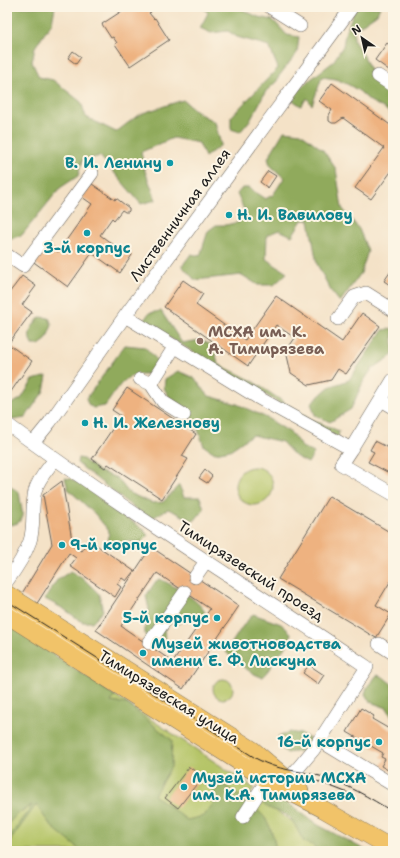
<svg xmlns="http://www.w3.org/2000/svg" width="400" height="858" viewBox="0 0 400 858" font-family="'Shantell Sans',sans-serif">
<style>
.green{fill:#b5c568;stroke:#687042}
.forest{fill:#90aa5c;stroke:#56633c}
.building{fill:#eeb280;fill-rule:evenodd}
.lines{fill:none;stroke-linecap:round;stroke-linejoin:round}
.minor-casing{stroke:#686158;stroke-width:14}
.major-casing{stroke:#686158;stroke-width:18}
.minor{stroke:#fff;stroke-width:13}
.major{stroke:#f1c369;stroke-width:17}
.tram{stroke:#1c1c1c;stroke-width:1}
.culture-dot{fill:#0f9aa8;stroke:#fcf5e5;stroke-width:1.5}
.education-dot{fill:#8d6e63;stroke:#fcf5e5;stroke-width:1.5}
.labels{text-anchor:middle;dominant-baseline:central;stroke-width:4;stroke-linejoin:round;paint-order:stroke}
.culture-label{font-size:15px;font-weight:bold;fill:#0d838f;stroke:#fcf5e5;text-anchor:start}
.street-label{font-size:15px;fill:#1c1c1c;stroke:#fcf5e5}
.education-label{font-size:15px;font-weight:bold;fill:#785e54;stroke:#fcf5e5;text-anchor:start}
</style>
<rect width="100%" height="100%" fill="#fcf5e5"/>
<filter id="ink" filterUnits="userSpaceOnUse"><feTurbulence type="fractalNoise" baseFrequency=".025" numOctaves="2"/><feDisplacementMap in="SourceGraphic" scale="8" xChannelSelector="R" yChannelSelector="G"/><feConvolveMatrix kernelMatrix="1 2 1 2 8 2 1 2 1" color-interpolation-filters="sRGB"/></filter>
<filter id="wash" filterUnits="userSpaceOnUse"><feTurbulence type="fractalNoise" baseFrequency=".012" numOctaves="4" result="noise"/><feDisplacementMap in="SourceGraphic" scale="16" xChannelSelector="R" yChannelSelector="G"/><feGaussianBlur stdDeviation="0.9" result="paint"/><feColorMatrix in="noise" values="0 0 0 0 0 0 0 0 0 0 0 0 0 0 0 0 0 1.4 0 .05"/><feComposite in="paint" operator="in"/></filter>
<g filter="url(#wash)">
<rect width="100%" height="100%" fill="#f4e2c7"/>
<!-- green -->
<path class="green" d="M235 486a19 19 0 1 1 38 0a19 19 0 1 1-38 0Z
M11,626l243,162 -4,7 90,56h-333v-218z
M213 689a10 10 0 1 1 20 0a10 10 0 1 1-20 0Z"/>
<!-- forest -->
<path class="forest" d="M7,7h48l-3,16 -17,24 -3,15 7,15 14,3 28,22 5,15 30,15 21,-16 9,-4 37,-12 17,14 15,8 6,23 -16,12 -6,-14 -26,-5 -32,14 4,19 11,29 -15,4 -41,-48 -18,5 -4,15 -18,12 -38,47 -15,5z
M203,7h34l21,10 15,3 14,15 12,2 -2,16 -18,23 -2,5 -11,10 -15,28 -11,13 -9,-3v-12l47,-49 -9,-22 -32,-9 -9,-6 -17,2 -11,-5 8,-15z
M358,7h22l-3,7 -23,16v11l10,15 11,26 18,13v21l-8,-7 -15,-8 -11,-10 -10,-6 -13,-6 -14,-2 -10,28 -5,-7 -6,8 -10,-7 11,-13 31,-24 10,-16 2,-12 9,-23z
M284,131l17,2 22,17 13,19 6,39 17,21 9,22 -7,22 -21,29 -9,-11 -14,-27 -8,-44h-7l-10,16 -13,-6 -12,5 -1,24 21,14 -13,12h-16l-16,-10 -47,5 -13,-14 9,-12 9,2 8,-25 8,-6h10l13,-3 6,-10 -8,-18 5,-6h7l16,11 8,-4 11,-17 -14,-13 -2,-7z
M161,311l21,32 18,-3 14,6 4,18 31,15 59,39 31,13 -1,7 -185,-110 -9,-8 5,-7z
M40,317l9,1 3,7 -6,15 -7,5h-7c-6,-13 0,-18 8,-28z
M393,328v27l-21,14 -9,13 -12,27 -21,13 -15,-7 -4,-12 18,-16 20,-7 34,-50z
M125,345l20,2 12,13 -1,9 -5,5c-28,-2 -31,12 -46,32l-12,2 -5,-4 -2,-5z
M178,371l16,7 15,18 28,8 30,14 24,15 11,14 12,6 -6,10 -13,-7 -13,-14 -30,-7 -22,15 -15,3 -11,-7 -6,-16 -10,-19 -19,-14 -5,-9 1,-9z
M47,376l-3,15 -19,27 -13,2 -5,-3v-11l14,-7 12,-19z
M78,458l5,1 15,12 19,7 12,15 23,10 11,-1 16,-17 5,12h16l4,12 -10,12 -26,-12 -19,11 -72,-57z
M65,478l6,1 14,7 26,21 32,22 5,7 -7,7 -17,-2 -7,9 -9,-5 1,-14 -14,-17 -27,-25z
M7,480l4,7 8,5 4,25 -5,6 -7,2 -4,-4z
M71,571l15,10 13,13 4,17 -11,11h-10l-18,-13 -19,-10 12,-19z
M160,579c12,6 40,21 45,34l-4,5 -9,1 -3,-3 -4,-1 -3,3 -2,5h-10l-6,7 1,9 -5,8 -4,1 -7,-5 -4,-9v-13l4,-12 -3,-13 10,-15z
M253,614l28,10 10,9c-2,14 -7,15 -15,25 -5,7 -7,13 -14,19 -8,-1 -30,-18 -36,-25l16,-25z
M11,626l104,70 -4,6 16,2 45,36 -1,27 -17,28 33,25 17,-4 9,-12 -1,-11 10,-9c11,7 39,26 45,37 5,9 8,21 9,30h-196l-1,-2 -28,-23 -15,-21 -29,40v-5l25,-35 -15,9 -10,11v-192z
M377,675l6,2 10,8v33l-6,-10 -17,-6 -5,-8 2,-7z
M290,732l11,2 10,5 -5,11 -19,3 -5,-4 -4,-12z
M264,795h13l41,30 49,26h-48l-7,-6 -8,-3c-4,-6 -10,-21 -15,-25 -10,-7 -21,-6 -28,-16z"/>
<g id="blocks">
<!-- building -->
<path class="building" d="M128,7h20l3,5 -2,1 5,6 1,-1 14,22 -39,26 -15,-22 2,-1 -4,-6 -2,1 -9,-14z
M387,43l4,3 2,-3v30l-18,-13z
M73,51l8,6 -5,7 -8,-6z
M332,83l61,44v42l-22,30 -16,-11 29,-40 -41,-30 -7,5h-4l-3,-2v-6l3,-5 -13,-9z
M268,171l8,5 -8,12 -8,-6z
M92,184l23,16 1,-2 13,10v3l-1,1h-3l-3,-2 -8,10 -2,-2 -12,17 22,16 4,-3 3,1 3,6 -12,18 -28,-20 -24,34 -37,-27 14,-18 13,10 34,-48 -10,-7z
M391,271l2,1v15l-9,-6z
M22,276l14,10 -14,19 10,7 -24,32 24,17 -22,32 -3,-2v-99l2,1z
M183,280l20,14 -7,11 49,35 31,-44 66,46 20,-29 18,13 -34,48 -8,-5 -7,11 -22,5 -18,-12 -5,-22 9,-13 -19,-13 -28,41 -84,-59z
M127,388l69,46 -14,22 6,3 -26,40 -54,-35 -3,4 -13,-9 29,-43 -9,-6z
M375,441l18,9v25l-25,-13 6,-10 -4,-2z
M205,470l7,6 -5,7 -8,-5z
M62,481l11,65 8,5 8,-11 45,31 -8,10 -4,-3 -5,6 4,3 -6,10 -45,-31 6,-8 -7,-5 -33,52 -15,-10 31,-51 -9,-49z
M329,496l64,38v43l-17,28 15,9 -15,24 -98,-59z
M151,547l88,59 -56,83 -87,-59zM157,573l53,36 -37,53 -52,-36z
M309,665l15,10 -6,9 -15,-11z
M361,708l13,8 -2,3 19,11 2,-3v46l-12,-7 4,-7 -4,-2 2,-4 -36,-21z
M189,767l14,9 -25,32 -13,-10z"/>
</g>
</g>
<g filter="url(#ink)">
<use href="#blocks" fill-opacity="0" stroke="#686158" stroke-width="1"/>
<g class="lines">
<!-- minor casing -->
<g class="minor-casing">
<path id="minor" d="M270,7l30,19
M378,76l15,10
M7,255l16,11 69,-93
M125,316l132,81 94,52 -10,15 52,30
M338,319l16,-22 12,-4 27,17
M140,379l11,5 12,18 21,13
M151,384l24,-38
M381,400l12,7
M7,424c116,86 240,162 360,243l-53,82 -26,31h-21l-24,37
M33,443l17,-21 75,-106 227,-309
M351,449l42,-69
M195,577l11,-16
M7,581c9,-12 18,-26 23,-40 5,-16 1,-35 5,-50 3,-12 13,-22 20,-32
M7,605l253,161
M149,643l36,-51
M379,644l14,9
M319,740l74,45"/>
</g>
<!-- major casing -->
<g class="major-casing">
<path id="major" d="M7,594l246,156 47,40
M7,615l267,169 49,25 70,40"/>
</g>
<!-- minor -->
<use href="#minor" class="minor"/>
<!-- major -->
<use href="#major" class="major"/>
<!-- tram -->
<path class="tram" d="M7,601l250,158c22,12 40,11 63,17 26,7 50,22 73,36
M282,775l38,7 28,11"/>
</g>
</g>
<!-- markers -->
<g class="culture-dot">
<circle cx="170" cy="163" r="4"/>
<circle cx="229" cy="215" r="4"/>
<circle cx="87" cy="233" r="4"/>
<circle cx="85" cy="423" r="4"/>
<circle cx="62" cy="545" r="4"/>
<circle cx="217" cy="618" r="4"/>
<circle cx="143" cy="653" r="4"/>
<circle cx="379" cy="742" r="4"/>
<circle cx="184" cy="787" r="4"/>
</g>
<circle class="education-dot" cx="200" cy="341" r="4"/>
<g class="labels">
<!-- culture labels -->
<g class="culture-label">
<text x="162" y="163" text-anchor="end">В. И. Ленину</text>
<text x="237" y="215">Н. И. Вавилову</text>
<text x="87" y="248" text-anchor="middle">3-й корпус</text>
<text x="93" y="423">Н. И. Железнову</text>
<text x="70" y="545">9-й корпус</text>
<text x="209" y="618" text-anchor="end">5-й корпус</text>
<text x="151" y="644">Музей животноводства<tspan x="151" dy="17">имени Е. Ф. Лискуна</tspan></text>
<text x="371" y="742" text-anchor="end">16-й корпус</text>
<text x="192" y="778">Музей истории МСХА<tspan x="192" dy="17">им. К.А. Тимирязева</tspan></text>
</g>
<!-- street labels -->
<g class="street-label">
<text transform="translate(180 215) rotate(-54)">Лиственничная аллея</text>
<text transform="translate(251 571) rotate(33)">Тимирязевский проезд</text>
<text transform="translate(169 697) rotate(32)">Тимирязевская улица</text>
</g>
<!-- education labels -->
<g class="education-label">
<text x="208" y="332">МСХА им. К.<tspan x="208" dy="17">А. Тимирязева</tspan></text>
</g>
</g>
<!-- margin -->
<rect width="400" height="858" fill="none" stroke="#fcf5e5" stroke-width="24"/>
<!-- north arrow -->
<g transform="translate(362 38) rotate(326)" stroke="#fcf5e5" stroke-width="3" paint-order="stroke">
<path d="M0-3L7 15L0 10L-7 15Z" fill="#1c1c1c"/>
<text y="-6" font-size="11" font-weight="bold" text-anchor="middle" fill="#1c1c1c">N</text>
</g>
</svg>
